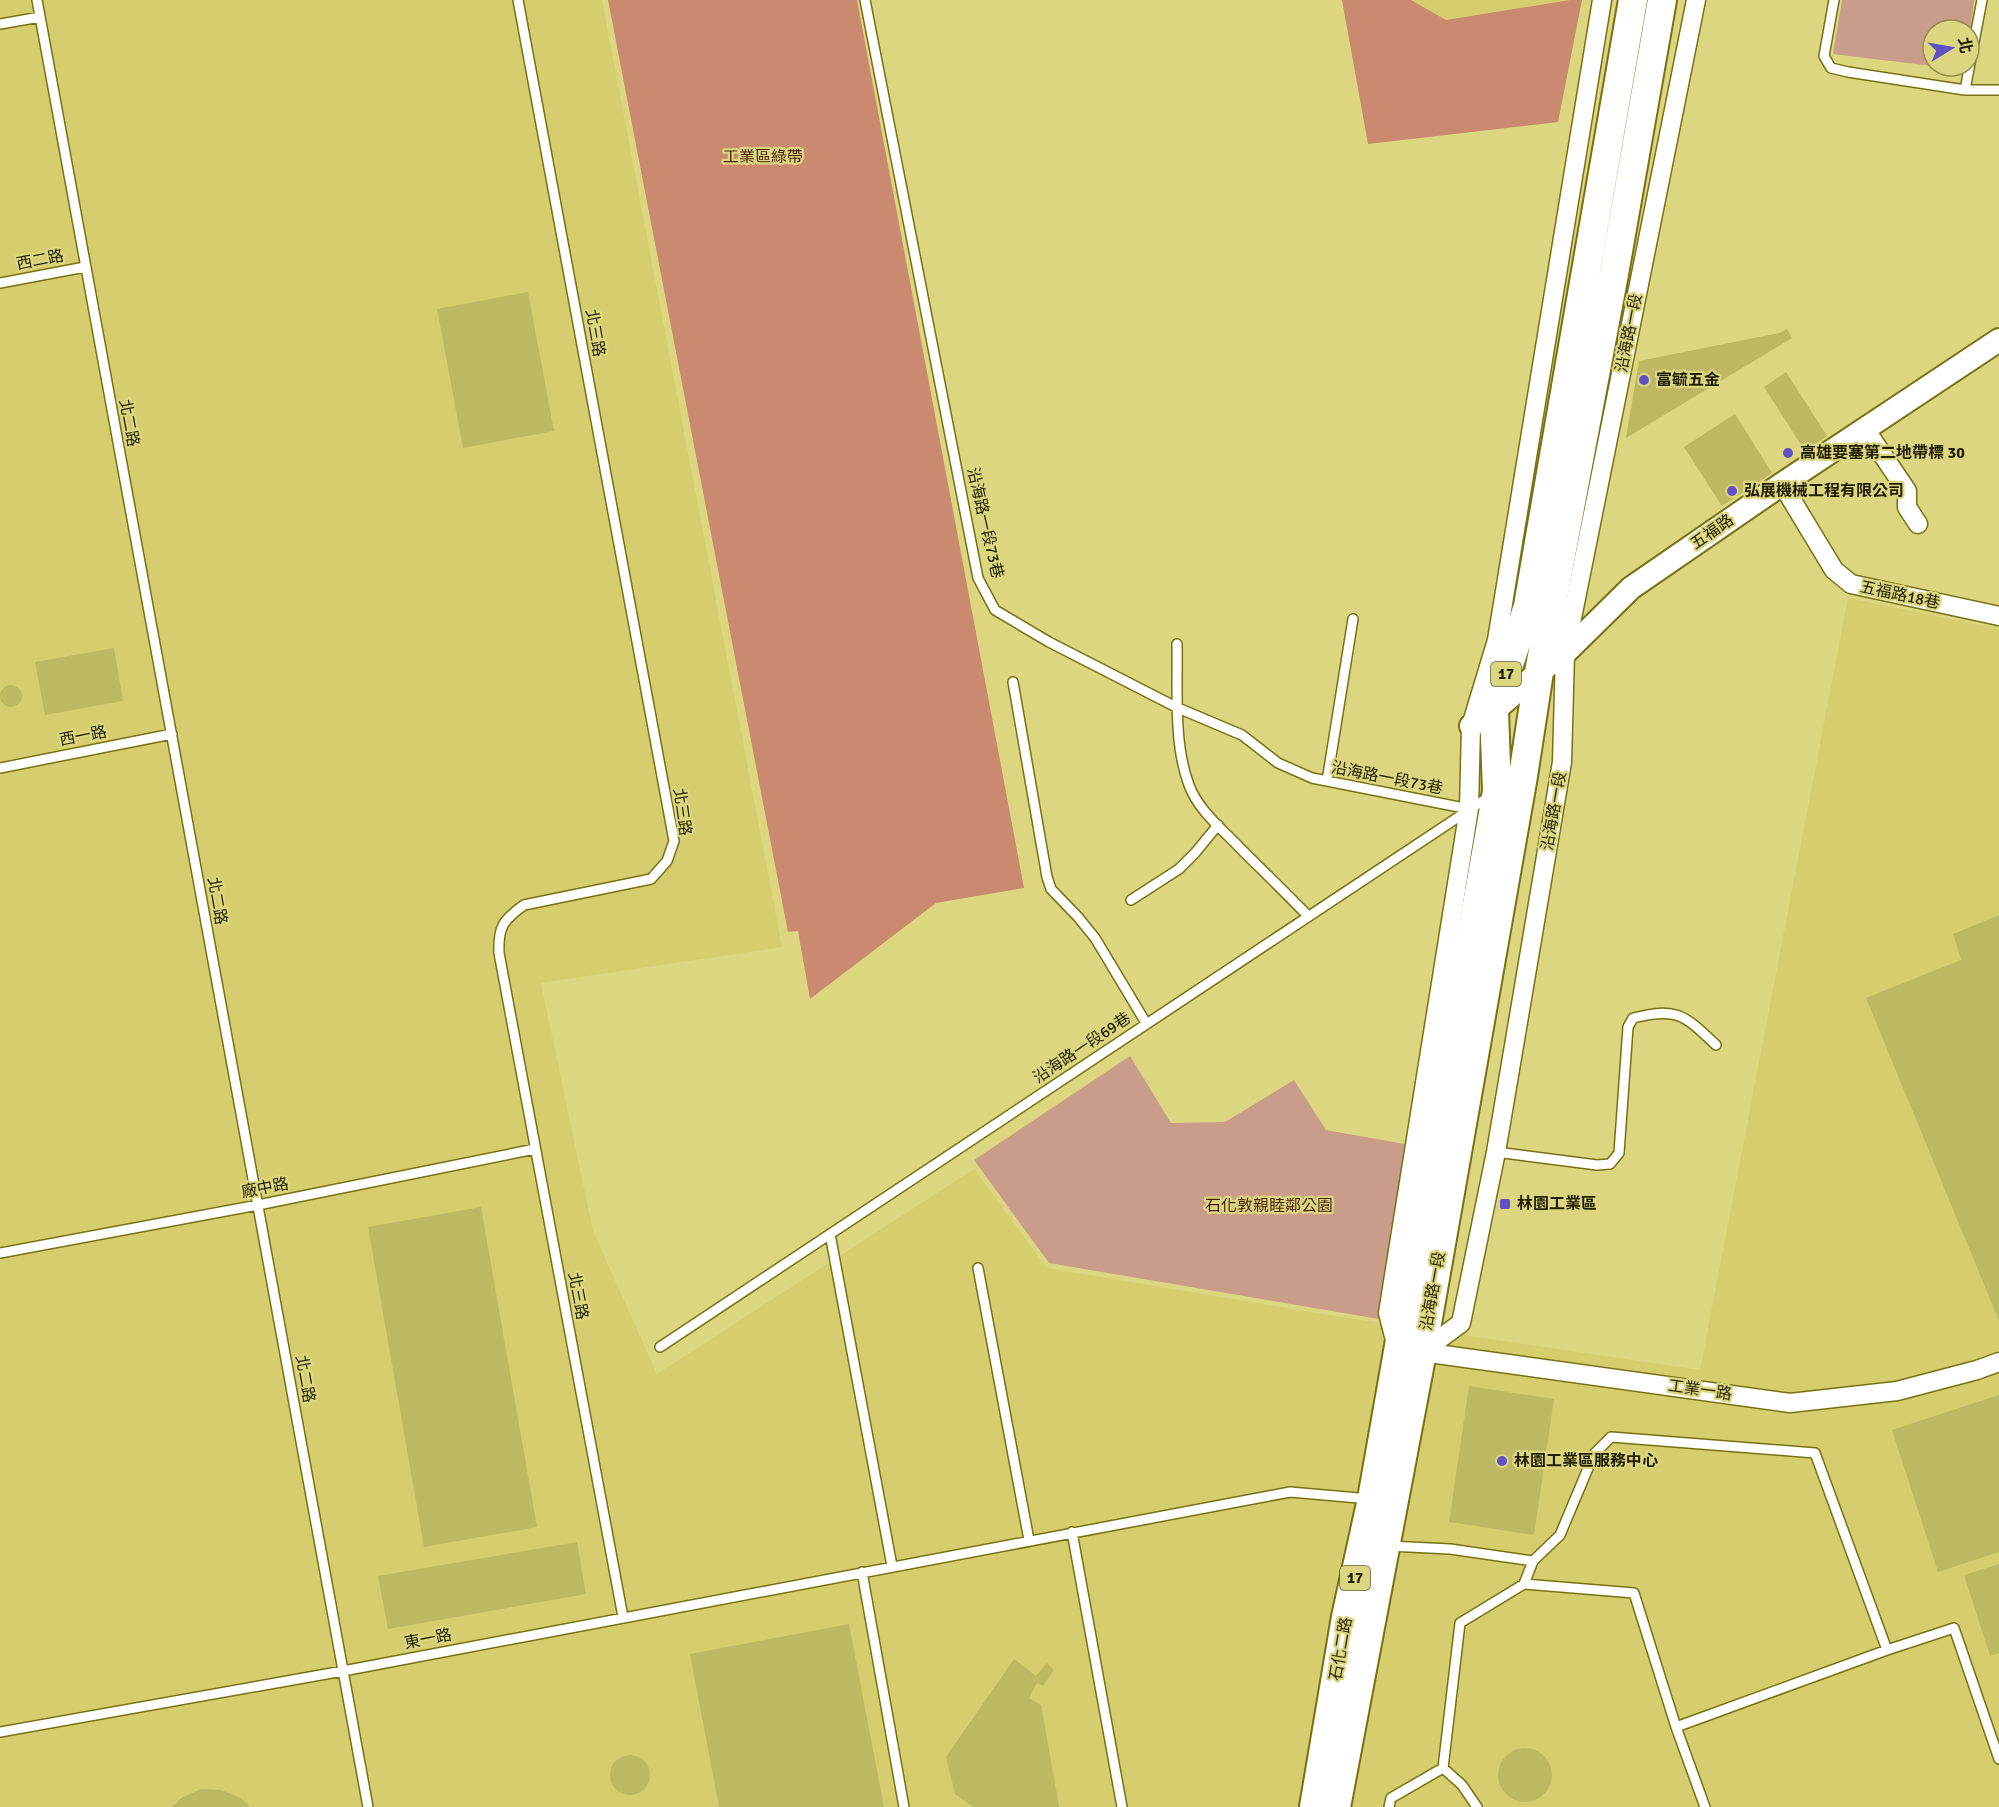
<svg xmlns="http://www.w3.org/2000/svg" width="1999" height="1807" viewBox="0 0 1999 1807" font-family="Signika,'Noto Sans TC',sans-serif">
<style>
.built{fill:#d6ce6e}
.green{fill:#ca9d8a}
.forest{fill:#c98a6f}
.building{fill:#bfb862}
.lines{fill:none;stroke-linecap:round;stroke-linejoin:round}
.service-casing{stroke:#797111;stroke-width:12}
.minor-casing{stroke:#797111;stroke-width:21}
.tertiary-casing{stroke:#797111;stroke-width:26}
.primary-casing{stroke:#797111;stroke-width:32}
.service{stroke:#fff;stroke-width:9}
.minor{stroke:#fff;stroke-width:18}
.tertiary{stroke:#fff;stroke-width:22}
.primary{stroke:#fff;stroke-width:28}
.poi-dot{fill:#6151c9;stroke:#ddd680;stroke-width:2}
.labels{text-anchor:middle;dominant-baseline:central;stroke-width:4.5;stroke-linejoin:round;paint-order:stroke}
.shield{fill:#ddd680;stroke:#5a5626;stroke-width:1.5}
.shield-label{font-size:15px;font-weight:bold;fill:#221f00}
.park-label{font-size:16px;fill:#481f0b;stroke:#ddd680}
.street-label{font-size:16px;fill:#221f00;stroke:#ddd680}
.poi-label{font-size:16px;font-weight:bold;fill:#221f00;stroke:#ddd680;text-anchor:start}
</style>
<rect width="100%" height="100%" fill="#ddd680"/>
<!-- built -->
<path class="built" d="M0,0h602l180,947 -241,36 52,248 64,143 317,-205 73,99 288,48 365,54 148,-772 151,31v1178h-1999z
M1411,0h159l-124,20z"/>
<!-- green -->
<path class="green" d="M1842,0h132l-5,41v-11h-36v36h33l-1,4 -132,-16z
M1130,1056l41,67 54,-1 69,-42 32,50 84,15 -31,174 -330,-56 -75,-103z"/>
<!-- forest -->
<path class="forest" d="M608,0h249l167,888 -88,15 -126,96 -12,-68 -10,1z
M1342,0h69l35,20 124,-20h12l-24,122 -190,22z"/>
<!-- building -->
<path class="building" d="M528,292l26,139 -91,17 -26,-139z
M1787,329l5,9 -166,100 13,-77 140,-28z
M1786,372l41,64 -22,15 -41,-64z
M1735,414l37,59 -50,33 -38,-59z
M114,648l9,53 -78,14 -10,-53z
M0 696a11 11 0 1 1 22 0a11 11 0 1 1-22 0Z
M1999,915v406l-133,-323 95,-38 -8,-26z
M481,1207l56,320 -113,20 -56,-320z
M1469,1386l85,13 -20,136 -85,-13z
M1999,1395v157l-61,20 -46,-142z
M577,1542l9,52 -198,35 -10,-53z
M1999,1564v89l-9,3 -26,-81z
M849,1624l35,183h-165l-29,-153z
M1014,1659l22,17 11,-13 7,7 -11,16 -6,-3 -8,15 12,7 18,101 -1,1h-85l-18,-13 -9,-37z
M1498 1775a27 27 0 1 1 54 0a27 27 0 1 1-54 0Z
M610 1775a20 20 0 1 1 40 0a20 20 0 1 1-40 0Z
M201,1789l20,1 20,8 9,9h-78l9,-9z"/>
<g class="lines">
<!-- service casing -->
<g class="service-casing">
<path id="service" d="M37,0l331,1807
M518,0l156,841 -7,20 -16,18 -127,26c-21,15 -26,22 -25,48l124,664
M865,0l113,578 17,32 54,32 129,66 64,27 36,28 34,15 157,31
M1834,0l-10,56 7,12 17,4 117,18h34
M0,24l40,-7
M1965,90l17,-90
M0,283l85,-16
M1177,644c1,44 -4,99 12,141 9,25 33,44 51,63 23,23 46,45 68,68
M1013,682l34,195 4,12 27,28 17,21 51,85
M0,768l172,-34
M1327,781l26,-162
M1131,900l48,-31 16,-16 23,-28
M1496,1152l101,13 13,-1 9,-11 9,-126 5,-9c45,-11 51,-3 83,27
M830,1234l62,332
M0,1253l258,-48 277,-56
M978,1268l51,272
M660,1347l830,-551
M1072,1532l50,275
M1389,1546l61,3 83,12 27,-26 34,-81 17,-17 204,16 72,197
M862,1572l42,235
M1524,1584l9,-23
M1676,1727l211,-77 67,-22 45,131
M0,1732l343,-61 947,-179 80,7
M1443,1768l17,-145 64,-39 110,9 42,134 29,80
M1389,1807l2,-9 52,-30 19,17 15,22"/>
</g>
<!-- minor casing -->
<g class="minor-casing">
<path id="minor" d="M1865,429l42,62v16l11,17
M1782,484l52,86 17,14 148,32
M1395,1340l-7,-27 81,-504 2,-83 26,-86 105,-640
M1422,1352l39,-29 35,-171 66,-390 3,-109 131,-653
M1422,1352l368,51 107,-12 80,-21 22,-8"/>
</g>
<!-- tertiary casing -->
<g class="tertiary-casing">
<path id="tertiary" d="M1471,726l23,-15 45,-39 26,-19 66,-65 151,-104 217,-144"/>
</g>
<!-- primary casing -->
<g class="primary-casing">
<path id="primary" d="M1314,1807l32,-190 26,-118 125,-708 -3,-80 34,-105 105,-606
M1336,1807l86,-455 101,-576 16,-104 75,-398 48,-274"/>
</g>
<!-- service -->
<use href="#service" class="service"/>
<!-- minor -->
<use href="#minor" class="minor"/>
<!-- tertiary -->
<use href="#tertiary" class="tertiary"/>
<!-- primary -->
<use href="#primary" class="primary"/>
</g>
<!-- markers -->
<g class="poi-dot">
<circle cx="1644" cy="380" r="6"/>
<circle cx="1788" cy="453" r="6"/>
<circle cx="1732" cy="491" r="6"/>
<rect x="1499" y="1198" width="12" height="12" rx="3"/>
<circle cx="1502" cy="1461" r="6"/>
</g>
<g class="labels">
<!-- shield labels -->
<g class="shield">
<rect x="1491" y="662" width="30" height="24" rx="4.5"/>
<rect x="1340" y="1566" width="30" height="24" rx="4.5"/>
</g>
<g class="shield-label">
<text x="1506" y="674">17</text>
<text x="1355" y="1578">17</text>
</g>
<!-- park labels -->
<g class="park-label">
<text x="763" y="157">工業區綠帶</text>
<text x="1269" y="1206">石化敦親睦鄰公園</text>
</g>
<!-- street labels -->
<g class="street-label">
<text transform="translate(40 260) rotate(-11)">西二路</text>
<text transform="translate(595 333) rotate(80)">北三路</text>
<text transform="translate(1629 333) rotate(-79)">沿海路一段</text>
<text transform="translate(129 423) rotate(79)">北二路</text>
<text transform="translate(985 523) rotate(77)">沿海路一段73巷</text>
<text transform="translate(1712 532) rotate(-35)">五福路</text>
<text transform="translate(1900 595) rotate(12)">五福路18巷</text>
<text transform="translate(83 736) rotate(-11)">西一路</text>
<text transform="translate(1387 778) rotate(11)">沿海路一段73巷</text>
<text transform="translate(1554 811) rotate(-80)">沿海路一段</text>
<text transform="translate(682 812) rotate(82)">北三路</text>
<text transform="translate(217 901) rotate(80)">北二路</text>
<text transform="translate(1082 1048) rotate(-34)">沿海路一段69巷</text>
<text transform="translate(265 1188) rotate(-11)">廠中路</text>
<text transform="translate(1433 1291) rotate(-80)">沿海路一段</text>
<text transform="translate(578 1296) rotate(79)">北三路</text>
<text transform="translate(305 1379) rotate(80)">北二路</text>
<text transform="translate(1700 1390) rotate(8)">工業一路</text>
<text transform="translate(428 1639) rotate(-11)">東一路</text>
<text transform="translate(1341 1649) rotate(-80)">石化二路</text>
</g>
<!-- poi labels -->
<g class="poi-label">
<text x="1656" y="380">富毓五金</text>
<text x="1800" y="453">高雄要塞第二地帶標 30</text>
<text x="1744" y="491">弘展機械工程有限公司</text>
<text x="1517" y="1204">林園工業區</text>
<text x="1514" y="1461">林園工業區服務中心</text>
</g>
</g>
<!-- north arrow -->
<g transform="translate(1951 48) rotate(79)"><circle r="28" fill="#ddd680" stroke="#928d4d" stroke-width="1.5"/>
<path d="M0-4.5L10 22L0 15L-10 22Z" fill="#6151c9"/>
<text y="-9" font-size="16" font-weight="bold" text-anchor="middle" fill="#221f00">北</text>
</g>
</svg>
